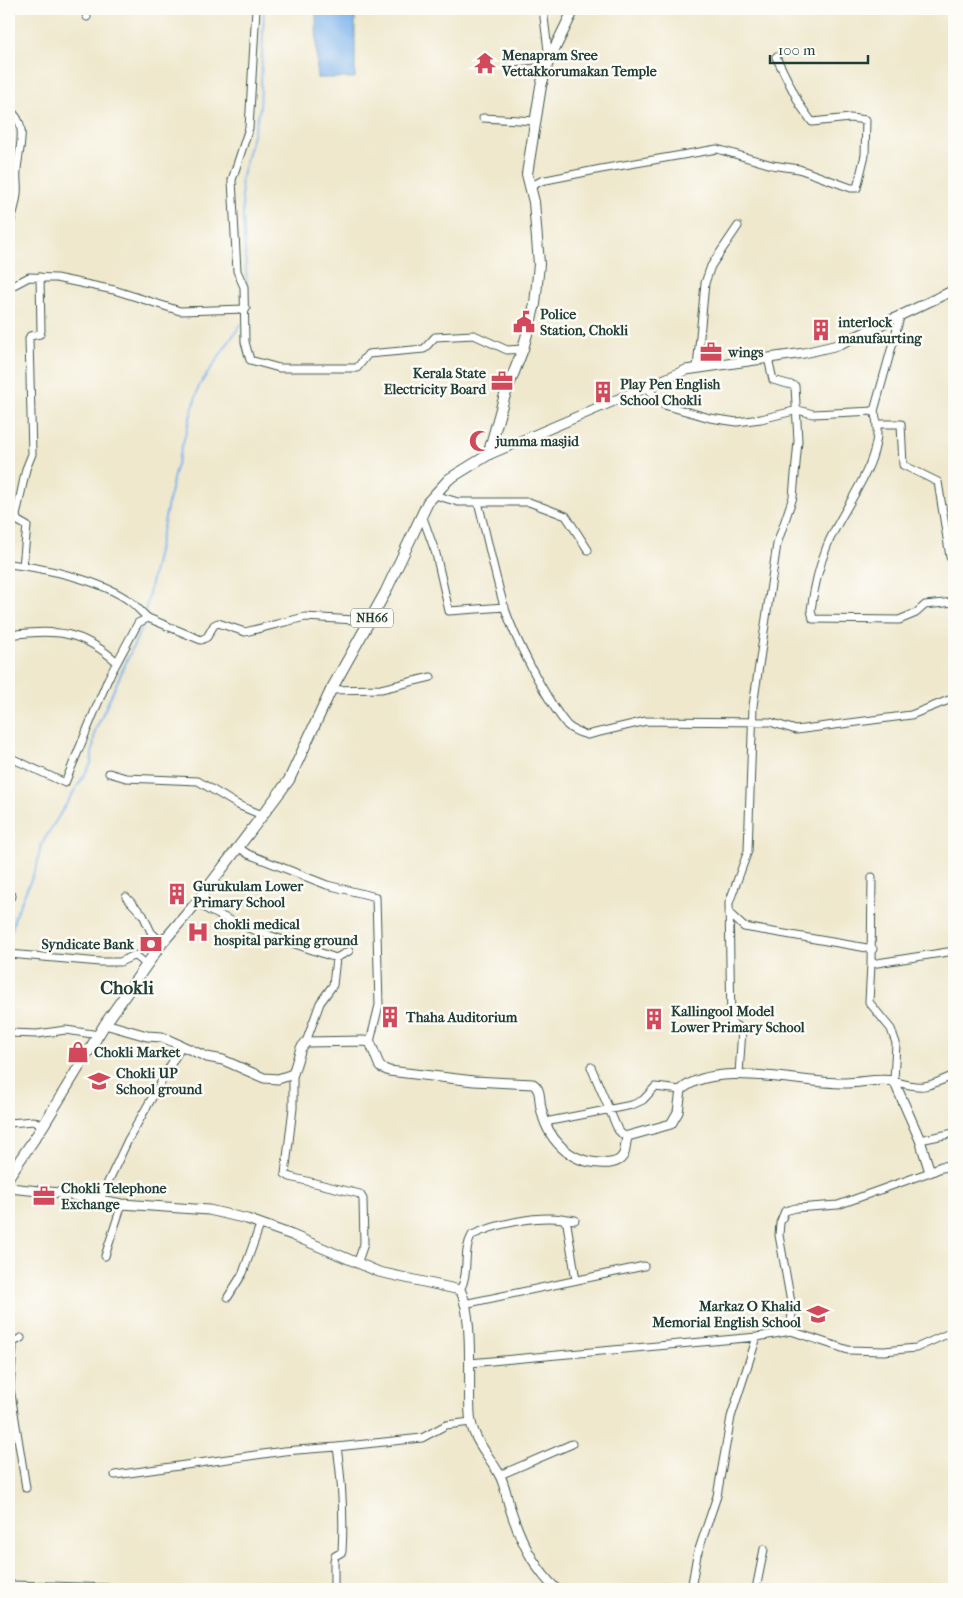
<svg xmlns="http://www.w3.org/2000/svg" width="963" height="1598" viewBox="0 0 963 1598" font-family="'IM FELL French Canon',serif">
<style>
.water{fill:#7fb4ed;stroke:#4f7890}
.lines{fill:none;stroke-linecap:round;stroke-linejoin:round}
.stream{stroke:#7fb4ed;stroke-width:2}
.street-casing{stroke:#3e574b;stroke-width:9}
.secondary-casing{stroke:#3e574b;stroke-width:11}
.primary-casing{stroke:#3e574b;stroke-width:12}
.street{stroke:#fff;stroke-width:7}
.secondary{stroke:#fff;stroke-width:9}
.primary{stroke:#fff;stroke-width:10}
.labels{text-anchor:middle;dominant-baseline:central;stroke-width:5;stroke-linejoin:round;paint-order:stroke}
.shield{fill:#fdfcf7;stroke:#62766e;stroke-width:1}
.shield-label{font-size:12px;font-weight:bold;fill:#1f3d34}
.poi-label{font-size:14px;font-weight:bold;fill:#1f3d34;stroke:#fdfcf7;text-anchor:start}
.district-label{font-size:19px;font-weight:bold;fill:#1f3d34;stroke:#fdfcf7}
</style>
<rect width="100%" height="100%" fill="#fdfcf7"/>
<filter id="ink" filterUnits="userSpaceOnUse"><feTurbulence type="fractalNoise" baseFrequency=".02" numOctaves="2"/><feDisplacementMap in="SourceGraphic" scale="10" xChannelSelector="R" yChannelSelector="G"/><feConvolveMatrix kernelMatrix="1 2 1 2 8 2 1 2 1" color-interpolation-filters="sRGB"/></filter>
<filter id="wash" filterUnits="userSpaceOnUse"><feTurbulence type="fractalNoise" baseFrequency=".0096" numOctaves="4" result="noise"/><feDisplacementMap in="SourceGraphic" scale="20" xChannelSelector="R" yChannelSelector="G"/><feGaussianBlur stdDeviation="1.12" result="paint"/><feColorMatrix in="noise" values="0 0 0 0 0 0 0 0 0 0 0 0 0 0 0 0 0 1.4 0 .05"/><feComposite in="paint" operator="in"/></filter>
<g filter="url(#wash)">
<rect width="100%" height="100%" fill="#efe8cd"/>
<!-- water -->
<path class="water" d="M316,9h39v69h-38z"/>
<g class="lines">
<!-- stream -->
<path class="stream" d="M247,287l-6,-107 19,-72 4,-99
M145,612l29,-137 25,-89 42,-62
M12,930l3,-14 22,-50 4,-21 50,-81 4,-33 47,-104"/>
</g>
</g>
<g filter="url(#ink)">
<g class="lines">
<!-- street casing -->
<g class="street-casing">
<path id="street" d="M84,9l3,8
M256,9l-7,119 -17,52 5,91 7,16 1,55 5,18 29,8h78l11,-14 56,-5 11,-12 39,-2 33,15 16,-1
M511,62l38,-3 -6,-50
M9,110c21,13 9,41 8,60 -1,8 1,16 0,24 -1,11 -5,23 -8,33
M483,118l53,3
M530,187l11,-6 60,-12 116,-20 55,16 27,4 52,19h6l8,-33 1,-35 -16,-2 -38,4 -12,-17 -24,-48
M9,285h5l15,-8 27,1 58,12 66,21 66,-2
M901,314l-27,97c16,44 -32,96 -47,135 -8,20 -13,42 -16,64l2,9 86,1 17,-7 9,-8 29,-3
M697,368l8,-85 6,-17 27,-40
M645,386l19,19 46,13 27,4 24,-3 37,-9 15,4 61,-3
M879,424h22l2,41 35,17 12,75 4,-1
M435,495l23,7h71l37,14 22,34
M478,502c9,35 16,70 26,104 11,33 41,92 63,119 5,5 13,8 20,10l59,-14 124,1 26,8 115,-15 43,-17
M422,515l14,39 13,57 56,-4
M9,564c35,4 93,16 122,38 6,5 11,11 17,16l-10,5 -30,56 -43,104 -56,-26
M23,566l4,-40 -9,-5 -2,-5 10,-47 6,-15 -3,-115 1,-3 10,-2 1,-3 -1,-54
M148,618l53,22 6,-3 7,-12 4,-2 27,9 60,-15 66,4
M9,635c46,-6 72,-5 108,27
M331,690l50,-1 50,-12
M109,773l17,5 72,3 40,24 24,10
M238,847l10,7 79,31 49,12 3,108 -9,37
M9,895l3,1
M126,897l17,18 8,17 11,11
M197,902l13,9 38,17 88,30 -3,27 -13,18 -14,39
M729,913l15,14 129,22
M954,951l-83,13 -2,38 22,27 5,14 -2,38c28,9 34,6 60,-6
M9,954l91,8h20l15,-7 12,10
M336,958l13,-7
M871,964l1,-87
M9,1033l28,1 29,-4 33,5
M591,1067l27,63 5,5 5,1
M293,1074v34l-8,66 5,3 70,17 3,5 1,45 -7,20
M739,1074l3,-45 -11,-6 -2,-120 19,-52 5,-145 24,-162 16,-47 5,-56 -3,-55 -22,-6 -5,-22
M545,1122l87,-17 11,-5 12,-13 26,3
M9,1123l25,-2 9,5
M920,1140l34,-7
M100,1199l28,-59 54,-95
M561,1218l14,2
M105,1256l17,-52
M460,1290c10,-17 2,-38 12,-55 25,-11 64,-20 91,-16l4,5 9,56
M228,1297l15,-24 17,-48
M464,1304l180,-38
M791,1331l1,-23 -13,-73 1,-12 5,-12 11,-3 42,-3 92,-33
M9,1344l4,4 -3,40 16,100
M10,1344l11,-6
M470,1363l287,-26 34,-6 57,19 36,1 32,-3 38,-17
M115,1475l169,-24 53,-4
M500,1475l72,-31
M9,1585l41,1v3
M50,1586l90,3
M334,1589v-28l1,-5 7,-4c2,-35 0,-71 -5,-105l85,-9 24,-13 25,-3
M691,1589l6,-34 20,-59 14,-79 26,-80
M756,1589l8,-40"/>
</g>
<!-- secondary casing -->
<g class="secondary-casing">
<path id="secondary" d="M488,455l198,-85 118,-17 34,-8 116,-55
M105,1024l42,12 15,1 45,20 16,3 41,18 14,1 15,-5 8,-26 5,-6 57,-1 7,1 10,25 9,4 85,10 59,3c8,5 6,15 8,24 6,31 28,54 59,55 7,1 18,0 22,-6 5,-5 2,-15 6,-21l43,-12 7,-12 3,-22c35,-31 119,-6 164,-7 16,0 32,-5 49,-2l26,59 10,32 11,-5 13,-1
M9,1188l50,5 63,11 87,6 38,9 45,16 87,37 81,18c14,23 8,96 10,124 1,26 21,42 31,64 5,11 6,22 10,33 9,28 24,58 45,78"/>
</g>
<!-- primary casing -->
<g class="primary-casing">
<path id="primary" d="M9,1176l34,-50 62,-102 57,-81 35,-41 92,-122 42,-90 54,-97 43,-91 21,-23 39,-24 16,-57 19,-49 12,-45 4,-40 -5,-62 -7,-28 14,-88 7,-24 26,-53"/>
</g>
<!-- street -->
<use href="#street" class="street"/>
<!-- secondary -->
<use href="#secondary" class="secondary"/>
<!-- primary -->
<use href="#primary" class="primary"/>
</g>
</g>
<!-- icons -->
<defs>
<g id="temple-bare" transform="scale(1.725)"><path d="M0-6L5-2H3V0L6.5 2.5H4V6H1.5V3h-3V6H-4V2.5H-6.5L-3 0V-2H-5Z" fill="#d1495b" stroke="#fdfcf7" stroke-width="2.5" paint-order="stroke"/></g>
<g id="civic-bare" transform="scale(1.725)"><path d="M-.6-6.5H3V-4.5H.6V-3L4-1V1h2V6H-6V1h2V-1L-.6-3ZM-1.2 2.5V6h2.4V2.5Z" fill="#d1495b" stroke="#fdfcf7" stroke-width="2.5" paint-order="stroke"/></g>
<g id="building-bare" transform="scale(1.725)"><path d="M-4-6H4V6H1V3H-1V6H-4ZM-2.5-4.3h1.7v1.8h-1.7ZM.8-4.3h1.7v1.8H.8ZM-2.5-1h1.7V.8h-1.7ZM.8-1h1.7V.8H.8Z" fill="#d1495b" stroke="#fdfcf7" stroke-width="2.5" paint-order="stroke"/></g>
<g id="office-bare" transform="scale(1.725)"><path d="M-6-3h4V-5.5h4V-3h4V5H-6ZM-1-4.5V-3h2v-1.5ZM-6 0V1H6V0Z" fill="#d1495b" stroke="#fdfcf7" stroke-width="2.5" paint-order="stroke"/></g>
<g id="mosque-bare" transform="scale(1.725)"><path d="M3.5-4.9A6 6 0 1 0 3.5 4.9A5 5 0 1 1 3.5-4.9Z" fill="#d1495b" stroke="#fdfcf7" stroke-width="2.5" paint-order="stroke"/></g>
<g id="hospital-bare" transform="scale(1.725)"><path d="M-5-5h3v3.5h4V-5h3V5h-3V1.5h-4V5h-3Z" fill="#d1495b" stroke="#fdfcf7" stroke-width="2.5" paint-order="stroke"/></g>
<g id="bank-bare" transform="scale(1.725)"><path d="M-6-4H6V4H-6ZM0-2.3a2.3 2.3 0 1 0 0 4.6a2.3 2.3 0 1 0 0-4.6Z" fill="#d1495b" stroke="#fdfcf7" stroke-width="2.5" paint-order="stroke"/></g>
<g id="shop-bare" transform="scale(1.725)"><path d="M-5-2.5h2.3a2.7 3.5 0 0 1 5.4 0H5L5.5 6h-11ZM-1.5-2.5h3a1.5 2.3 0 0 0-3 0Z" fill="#d1495b" stroke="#fdfcf7" stroke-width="2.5" paint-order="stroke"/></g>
<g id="school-bare" transform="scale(1.725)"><path d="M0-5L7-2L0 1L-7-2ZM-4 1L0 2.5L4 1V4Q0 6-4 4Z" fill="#d1495b" stroke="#fdfcf7" stroke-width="2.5" paint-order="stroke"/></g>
</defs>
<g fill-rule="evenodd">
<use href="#temple-bare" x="485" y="63"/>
<use href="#civic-bare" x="524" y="322"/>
<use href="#building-bare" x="821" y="330"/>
<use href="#office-bare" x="711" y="352"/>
<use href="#office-bare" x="502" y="381"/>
<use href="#building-bare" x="603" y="392"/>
<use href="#mosque-bare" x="480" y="441"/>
<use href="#building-bare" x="177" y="894"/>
<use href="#hospital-bare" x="198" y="932"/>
<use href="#bank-bare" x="151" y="944"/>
<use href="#building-bare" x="390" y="1017"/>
<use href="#building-bare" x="654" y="1019"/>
<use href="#shop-bare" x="78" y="1052"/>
<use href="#school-bare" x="99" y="1081"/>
<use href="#office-bare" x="44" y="1196"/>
<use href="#school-bare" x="818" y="1314"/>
</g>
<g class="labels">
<!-- shield labels -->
<rect class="shield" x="351" y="608.5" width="42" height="19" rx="4"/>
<g class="shield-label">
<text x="372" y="618">NH66</text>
</g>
<!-- poi labels -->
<g class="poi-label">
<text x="502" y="55">Menapram Sree<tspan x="502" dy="16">Vettakkorumakan Temple</tspan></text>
<text x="540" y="314">Police<tspan x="540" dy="16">Station, Chokli</tspan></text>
<text x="838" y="322">interlock<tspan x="838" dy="16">manufaurting</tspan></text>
<text x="728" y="352">wings</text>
<text x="486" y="373" text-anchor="end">Kerala State<tspan x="486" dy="16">Electricity Board</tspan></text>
<text x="620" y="384">Play Pen English<tspan x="620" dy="16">School Chokli</tspan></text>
<text x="496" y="441">jumma masjid</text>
<text x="193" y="886">Gurukulam Lower<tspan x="193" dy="16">Primary School</tspan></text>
<text x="214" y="924">chokli medical<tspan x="214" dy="16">hospital parking ground</tspan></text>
<text x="134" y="944" text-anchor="end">Syndicate Bank</text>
<text x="671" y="1011">Kallingool Model<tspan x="671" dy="16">Lower Primary School</tspan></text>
<text x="406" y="1017">Thaha Auditorium</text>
<text x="94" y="1052">Chokli Market</text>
<text x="116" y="1073">Chokli UP<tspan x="116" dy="16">School ground</tspan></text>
<text x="61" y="1188">Chokli Telephone<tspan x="61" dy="16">Exchange</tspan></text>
<text x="801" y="1306" text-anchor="end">Markaz O Khalid<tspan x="801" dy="16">Memorial English School</tspan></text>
</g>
<!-- district labels -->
<g class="district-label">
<text x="127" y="988">Chokli</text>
</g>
</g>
<!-- margin -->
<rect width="963" height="1598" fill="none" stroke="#fdfcf7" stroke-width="30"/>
<!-- scale -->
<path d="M770 55v8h98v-8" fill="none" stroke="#1f3d34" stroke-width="2.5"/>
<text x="778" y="55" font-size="15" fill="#1f3d34" stroke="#fdfcf7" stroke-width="4" paint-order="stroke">100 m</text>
</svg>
